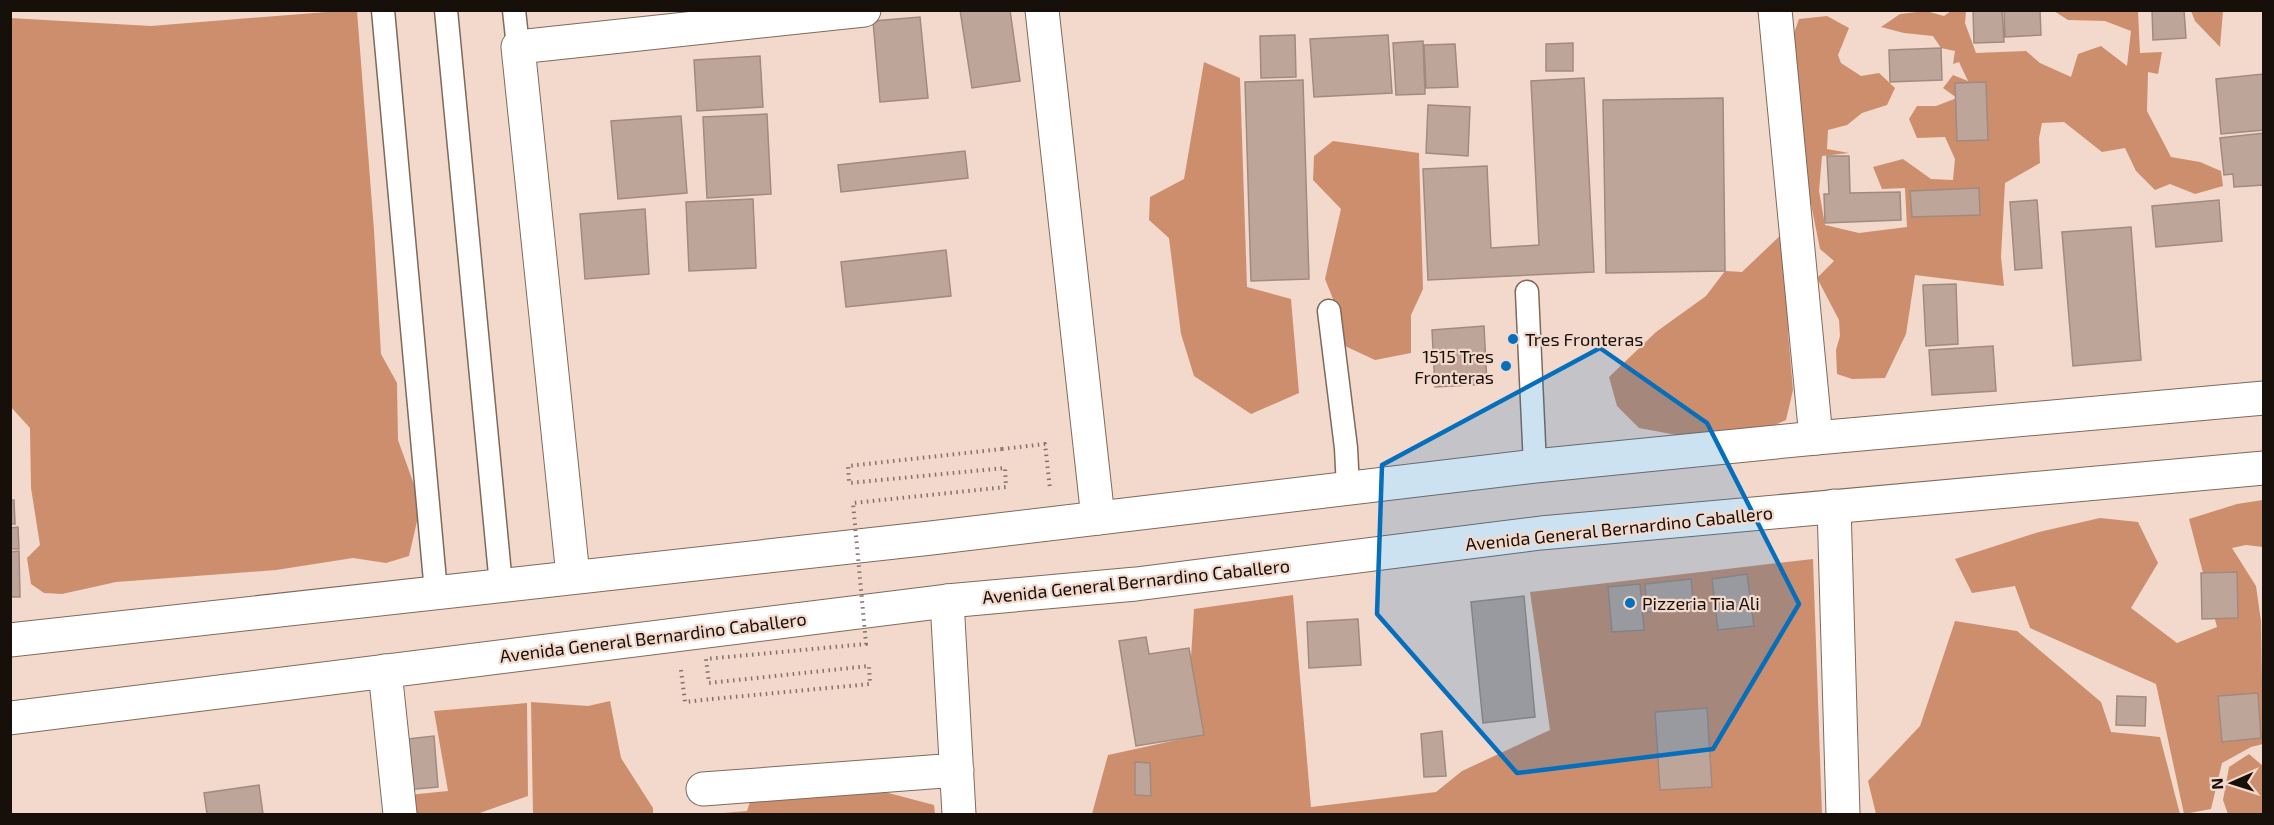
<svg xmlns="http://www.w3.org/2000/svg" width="2274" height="825" viewBox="0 0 2274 825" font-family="'Exo 2',sans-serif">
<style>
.forest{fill:#cd8e6d}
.building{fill:#bea599;stroke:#a28a7e;stroke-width:1.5}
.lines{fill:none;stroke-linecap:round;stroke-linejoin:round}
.lane-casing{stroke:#7f695d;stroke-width:25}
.street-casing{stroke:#7f695d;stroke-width:35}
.secondary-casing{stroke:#7f695d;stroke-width:35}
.path{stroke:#84736a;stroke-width:4;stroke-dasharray:1.5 4.5;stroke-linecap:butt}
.lane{stroke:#fff;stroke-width:22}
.street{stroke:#fff;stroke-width:33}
.secondary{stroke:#fff;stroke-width:33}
.path-bridge{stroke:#84736a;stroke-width:4;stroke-dasharray:1.5 4.5;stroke-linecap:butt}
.marked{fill:#066fbb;fill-opacity:0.2;stroke:#066fbb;stroke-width:4.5;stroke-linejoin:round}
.poi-dot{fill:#066fbb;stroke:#f3d9cc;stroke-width:2}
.labels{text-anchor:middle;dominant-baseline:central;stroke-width:4.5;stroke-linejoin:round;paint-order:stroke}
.poi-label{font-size:18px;fill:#170f0a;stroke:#f3d9cc;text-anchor:start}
.street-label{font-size:18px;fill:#170f0a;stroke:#f3d9cc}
</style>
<rect width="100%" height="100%" fill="#f3d9cc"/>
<!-- forest -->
<path class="forest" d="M339,11h18l17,219 7,124 16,29 1,57 23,64 -12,52 -23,7 -33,-5 -77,12 -160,12 -54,12 -18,-1 -13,-9 -4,-26 13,-13 -9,-57 -1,-60 -20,-22v-388l141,8z
M1926,11l18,5 7,-5h15l-1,12 11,30 50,-2 14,12 31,14 7,-23 23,-8 26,20 4,-35 -26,-10 -37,-1 -14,-9h84l2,42 22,-1 -4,22 -10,-2 -1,39 24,46 29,5 21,9 2,15 -28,8 -25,-10 -15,6 -19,-19 -11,-23 -23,4 -38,-30 -22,1 -3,15 1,25 -35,20 -4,74 3,29 -89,-11 -9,59 -21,44 -33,1 -15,-5 -1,-24 4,-14 -1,-16 -22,-42 17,-17 -14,-12 -10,-50 -10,-30 -13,-116 12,-34 28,-3 22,12 -11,27 3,8 20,13 18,-3 16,15 -8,17 -25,8 -15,12 -19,5 -1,19 22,4 -27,3 -3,35 6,34 34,8 48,-6 -2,-39 -23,1 -9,-22 30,-8 28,20 22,1 2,-21 -10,-22 -28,1 -8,-19 8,-13h19l21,-8 -14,-10 10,-13 15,6 -9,-19 -6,2 2,-13 -14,-3 -8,-12 -29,-3 -23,-6 19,-13z
M2191,11h32l-3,36 -25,-26z
M1204,62l36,16 7,209 44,12 8,94 -48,21 -57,-38 -13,-42 -12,-96 -20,-18 1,-23 34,-18z
M1333,141l86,12 4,136 -12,26v38l-36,7 -30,-14 -4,-27 -16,-40 16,-70 -28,-29 1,-24z
M1787,229l1,103 5,58 -7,30 -27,12 -61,7 -59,-11 -22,-22 -8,-29 47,-45 50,-36 19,-25 17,1z
M2263,500v47l-17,-2 -14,3 24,38 5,35 2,123 -12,3 -29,16 -11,46 -27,5 -28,-130 -126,-56 -15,-42 -43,7 -17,-34 84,-27 61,-14 38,4 20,41 -27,45 46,35 40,-16 -28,-108 48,-15z
M1813,559l9,255h-730l16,-59 78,-17 8,-129 99,-14 18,212 125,-15 26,-21 88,-41 -20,-138z
M1955,621l62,10 84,71 10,30 49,5 20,77h-304l-8,-33 52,-55z
M610,701l11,57 32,50v6h-120l-2,-112 57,4z
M527,703l1,93 -51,18h-74l-5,-18 50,-5 -14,-80z
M2249,754l14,12v48h-35l-5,-14 6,-33z
M760,771l79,9 95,25 1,9h-224l36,-3z"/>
<!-- building -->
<path class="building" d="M960,10h50l10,71 -48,7z
M1973,10h29l2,32 -30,1z
M2004,10h36l1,25 -36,2z
M2152,10h32l2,28 -33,2z
M920,17l8,81 -48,4 -7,-81z
M1295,35l1,42 -35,1 -1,-42z
M1388,35l4,58 -78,4 -4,-58z
M1423,41l2,53 -29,1 -3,-52z
M1573,43v28h-27v-27z
M1455,44l3,43 -32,1 -2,-43z
M1941,48l1,32 -52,2 -1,-32z
M760,56l3,51 -66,4 -3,-51z
M2263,74l1,56 -43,4 -5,-55z
M1584,78l10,194 -166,8 -5,-111 64,-3 4,82 48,-3 -8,-164z
M1303,80l6,199 -58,2 -6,-199z
M1986,82l2,58 -31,1 -2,-58z
M1723,98l2,173 -119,2 -3,-173z
M1428,105l42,2 -2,49 -42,-3z
M767,114l4,80 -64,4 -4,-81z
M681,116l6,77 -69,6 -7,-78z
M2264,133v52l-30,2 -1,-13 -9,1 -4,-37z
M965,151l3,27 -127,14 -3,-27z
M1827,156h22l1,37 50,-1 1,28 -76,3 -1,-29h5z
M1979,188l1,27 -68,2 -2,-26z
M753,199l3,69 -67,3 -3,-69z
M2037,200l5,68 -27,2 -5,-68z
M2219,200l3,41 -66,6 -4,-41z
M645,209l4,65 -64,5 -5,-65z
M2131,227l10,133 -68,6 -11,-134z
M946,250l5,46 -105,11 -5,-45z
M1956,284l2,60 -32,2 -3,-61z
M1484,326l3,58 -52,3 -3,-57z
M1993,346l3,45 -64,4 -3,-45z
M14,500l1,24h-5v-23z
M18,527l1,22h-9v-21z
M19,551l1,46h-10v-45z
M2237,572l1,46 -36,1 -1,-46z
M1747,574l7,52 -36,4 -6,-51z
M1691,579l3,28 -47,5 -2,-28z
M1640,584l4,46 -32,2 -4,-45z
M1524,596l11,121 -52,6 -12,-121z
M1358,619l3,46 -52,3 -2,-46z
M1146,637l3,17 40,-6 15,87 -68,11 -17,-105z
M2258,693l3,45 -39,4 -4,-46z
M2117,696l29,1 -1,29 -29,-1z
M1707,708l5,79 -52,3 -5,-78z
M1442,731l4,45 -22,1 -3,-43z
M434,736l4,51 -34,3 -5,-50z
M1135,762l15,1 1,33 -16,-1z
M259,785l4,29h-56l-3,-21z"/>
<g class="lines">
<!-- lane casing -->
<g class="lane-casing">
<path id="lane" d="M383,10l53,582
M446,10l55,575
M514,10l4,37
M1527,292l8,174
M1329,311l17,137 2,40"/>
</g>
<!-- street casing -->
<g class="street-casing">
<path id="street" d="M1042,10l56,508
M1775,10l41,428
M1834,506l9,308
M573,576l-55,-529 346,-37
M947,601l12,213
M385,671l15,143
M703,789l254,-19"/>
</g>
<!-- secondary casing -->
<g class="secondary-casing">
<path id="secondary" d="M10,640l921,-102 604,-72 281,-28 448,-40
M10,718l937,-117 189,-17 405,-51 723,-65"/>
</g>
<!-- path -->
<path class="path" d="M1002,449l43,-5 5,45
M681,670l4,32 27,-3"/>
<!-- lane -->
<use href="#lane" class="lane"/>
<!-- street -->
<use href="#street" class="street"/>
<!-- secondary -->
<use href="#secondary" class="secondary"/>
<!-- path-bridge -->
<path class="path-bridge" d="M712,699l158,-15 -1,-18 -160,17 -3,-24 160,-15 -13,-141 153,-16 -1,-19 -156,15 -1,-17 154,-17"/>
</g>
<!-- marked area -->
<path class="marked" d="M1600,348l107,75 92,181 -86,145 -196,24 -140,-159 5,-149z"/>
<!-- markers -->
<g class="poi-dot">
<circle cx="1513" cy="339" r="6"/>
<circle cx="1506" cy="366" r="6"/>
<circle cx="1630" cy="603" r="6"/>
</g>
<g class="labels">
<!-- poi labels -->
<g class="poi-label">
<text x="1525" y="339">Tres Fronteras</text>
<text x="1494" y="356" text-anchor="end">1515 Tres<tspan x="1494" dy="21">Fronteras</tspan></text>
<text x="1642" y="603">Pizzeria Tia Ali</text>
</g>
<!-- street labels -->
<g class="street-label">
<text transform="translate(1619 528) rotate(-6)">Avenida General Bernardino Caballero</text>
<text transform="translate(1136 581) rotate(-6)">Avenida General Bernardino Caballero</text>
<text transform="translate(653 637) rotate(-7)">Avenida General Bernardino Caballero</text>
</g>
</g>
<!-- border -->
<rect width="2274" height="825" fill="none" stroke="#170f0a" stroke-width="24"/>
<!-- north arrow -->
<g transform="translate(2232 783) rotate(267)" stroke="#f3d9cc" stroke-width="4.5" paint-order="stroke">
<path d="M0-4.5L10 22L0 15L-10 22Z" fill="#170f0a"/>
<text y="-9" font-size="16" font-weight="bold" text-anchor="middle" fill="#170f0a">N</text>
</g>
</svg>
